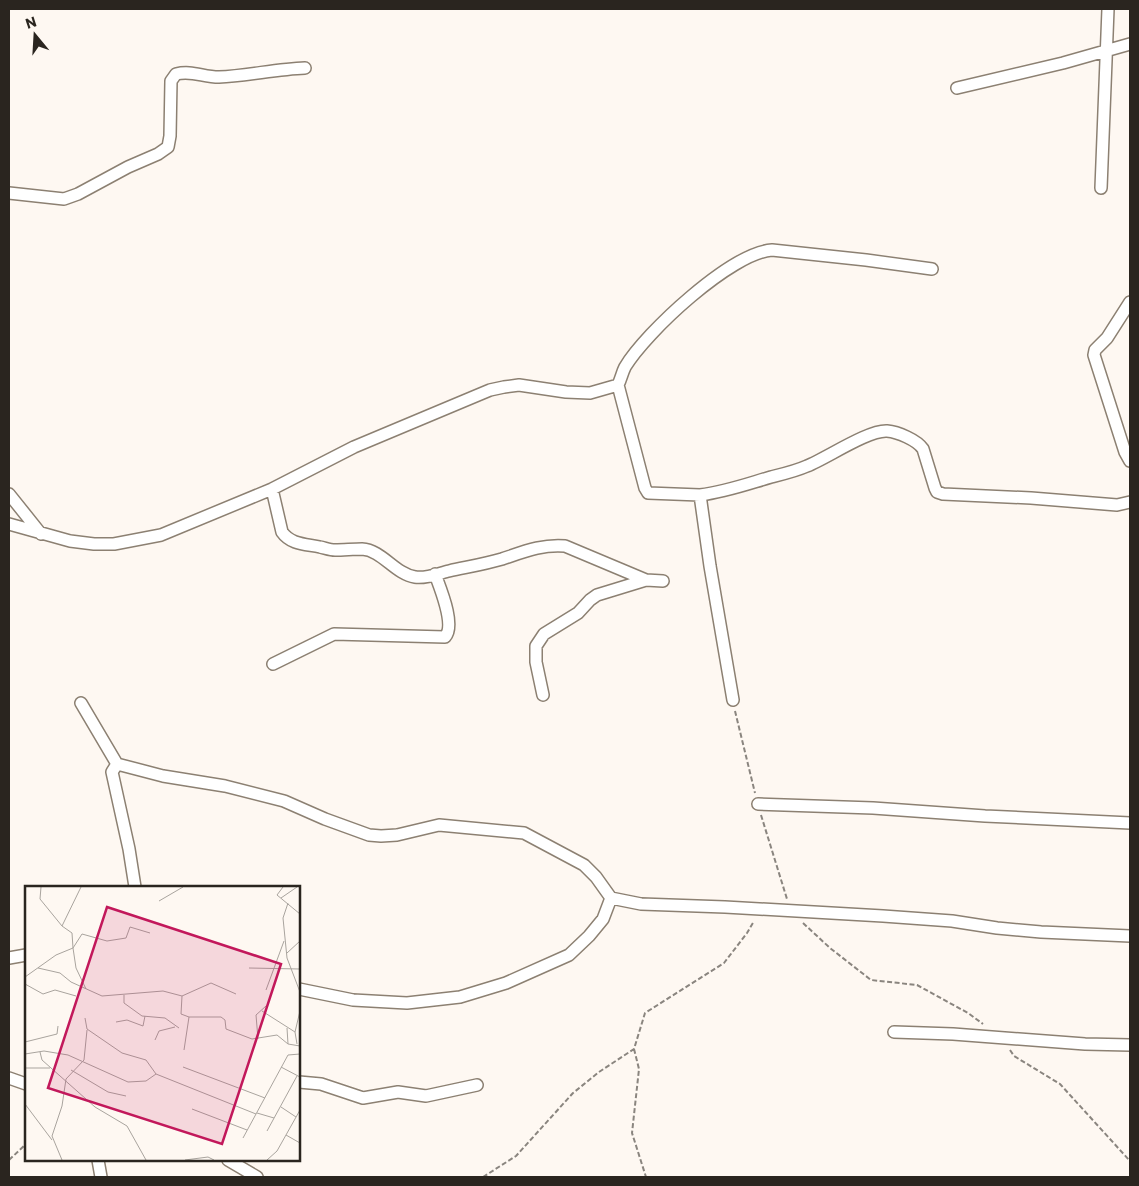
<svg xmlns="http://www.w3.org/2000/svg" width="1139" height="1186" viewBox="0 0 1139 1186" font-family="Commissioner,sans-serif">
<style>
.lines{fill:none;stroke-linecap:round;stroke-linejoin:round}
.minor-casing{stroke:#8c8072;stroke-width:14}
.path{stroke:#8a857f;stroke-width:2;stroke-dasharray:5 2.5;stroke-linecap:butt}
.minor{stroke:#fff;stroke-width:11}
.inset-road{fill:none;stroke:#a9a49e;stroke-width:1}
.view{fill:#c2185b;fill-opacity:0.15;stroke:#c2185b;stroke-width:2.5}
.inset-edge{fill:none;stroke:#2a251f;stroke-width:2.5}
</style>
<rect width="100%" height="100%" fill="#fef8f2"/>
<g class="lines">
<!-- minor casing -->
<g class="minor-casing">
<path id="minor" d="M957,88l106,-25 67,-19
M1101,188l7,-179
M9,193l55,6 14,-5 50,-27 30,-13 10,-7 2,-11 1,-55 5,-7c16,-4 27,3 43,3 28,-1 57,-8 86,-9
M1130,302l-23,36 -12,12 -1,5 31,97 5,9
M618,385l27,103 3,5 52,2
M272,489l10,43c9,13 25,12 38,15 5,1 10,3 15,3 9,0 18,-1 27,-1 20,1 33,25 53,28 11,2 25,-4 34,-6 18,-4 36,-7 53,-12 21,-7 40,-15 63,-13l81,34 17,1
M9,494l32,40
M9,524l61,17 24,3h20l47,-9 111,-46 82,-42 136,-57 14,-3 15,-2 47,7 24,1 28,-8c3,-6 4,-12 7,-18 21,-35 106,-114 147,-117l94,10 66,9
M273,664l61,-30 111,3c11,-12 -5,-49 -10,-63
M543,695l-7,-33v-16l8,-12 34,-21 12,-13 7,-5 49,-15
M733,700l-23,-134 -10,-71c25,-3 47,-11 71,-18 12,-3 25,-6 36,-11 20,-8 61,-36 80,-35 11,1 30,9 36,18l12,39 2,4 6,2 88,4 86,7 13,-3
M81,703l36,61 46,12 62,10 59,15 41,18 44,16 12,1 16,-1 42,-10 85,8 60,32 12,12 15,21 30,6 84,3 158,9 69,5 45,7 44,4 89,4
M117,764l-5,8 17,77 6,38
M758,804l115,4 112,8 145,7
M9,958l17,-3
M299,989l54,11 54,3 53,-6 46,-14 63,-28 20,-19 14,-17 8,-21
M894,1032l59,2 132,10 45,1
M9,1078l17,6
M299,1082l22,2 42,14 35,-6 28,4 51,-11
M98,1160l3,17
M228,1160l29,17"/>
</g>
<!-- path -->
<path class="path" d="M735,711l20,82
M761,815l26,84
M803,923l27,25 41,32 46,5 51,28 15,11
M634,1049l5,20 -7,64 14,44
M1010,1050l4,6 46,28 70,77
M9,1160l17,-16
M483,1177l33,-21 57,-63 26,-21 35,-23 11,-36 79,-50 23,-30 7,-12"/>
<!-- minor -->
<use href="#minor" class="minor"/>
</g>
<!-- overview -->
<g transform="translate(25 886)">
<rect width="275" height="275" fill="#fef8f2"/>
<path class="inset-road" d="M16,1l-1,12 22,27M258,1l-6,8 23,19M256,12l16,-11M134,15l24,-14M263,17l-5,15 4,40 13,34M262,67l13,-12M13,82l22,5 11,9 31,14 61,-5 19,5 29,-13 25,11M224,82l51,1M0,91l31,-22 17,-7 -1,-15 -10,-7 19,-39M0,98l18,10 12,-4 21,6M61,103l-10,-21 -3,-20 9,-14 25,7 19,-3 4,-11 20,6M241,104l18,-49M99,109v8l18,13 23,2 14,10M157,110l-1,18 8,3M237,125l33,21 2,12M60,132l2,11 35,24 24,7 10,14 100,40M91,136l11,-2 16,6 2,-10M262,142l1,16M270,146l5,-21M233,153l-2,-24 10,-9M130,154l4,-9 16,-4M0,156l32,-8 1,-8M159,164l5,-33h32l4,3 1,9 26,10 25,-4 11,9 12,2M15,166l2,8 53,47 32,19 19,34M0,168l19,-3 24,4 60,27 18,-1 10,-7M158,181l82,31M256,181l19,10M0,182h25M46,184l37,22 18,4M0,218l27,36M256,221l15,10M167,223l55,21M232,227l17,5M242,245l30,-55M261,249l14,8M218,252l45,-83 12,-1M37,274l-10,-24 10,-30 4,-27 18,-19 3,-30M160,274l23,-3 6,3M242,274l10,-9 23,-41"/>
<path class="view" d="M82,21l174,57 -59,180 -174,-56z"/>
<rect width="275" height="275" class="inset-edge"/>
</g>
<!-- border -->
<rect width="1139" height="1186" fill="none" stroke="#2a251f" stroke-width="20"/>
<!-- north arrow -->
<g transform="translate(35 35) rotate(342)" stroke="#fef8f2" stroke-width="4" paint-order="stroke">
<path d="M0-4L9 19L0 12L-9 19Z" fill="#2a251f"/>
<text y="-8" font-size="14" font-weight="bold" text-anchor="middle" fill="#2a251f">N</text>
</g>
</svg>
